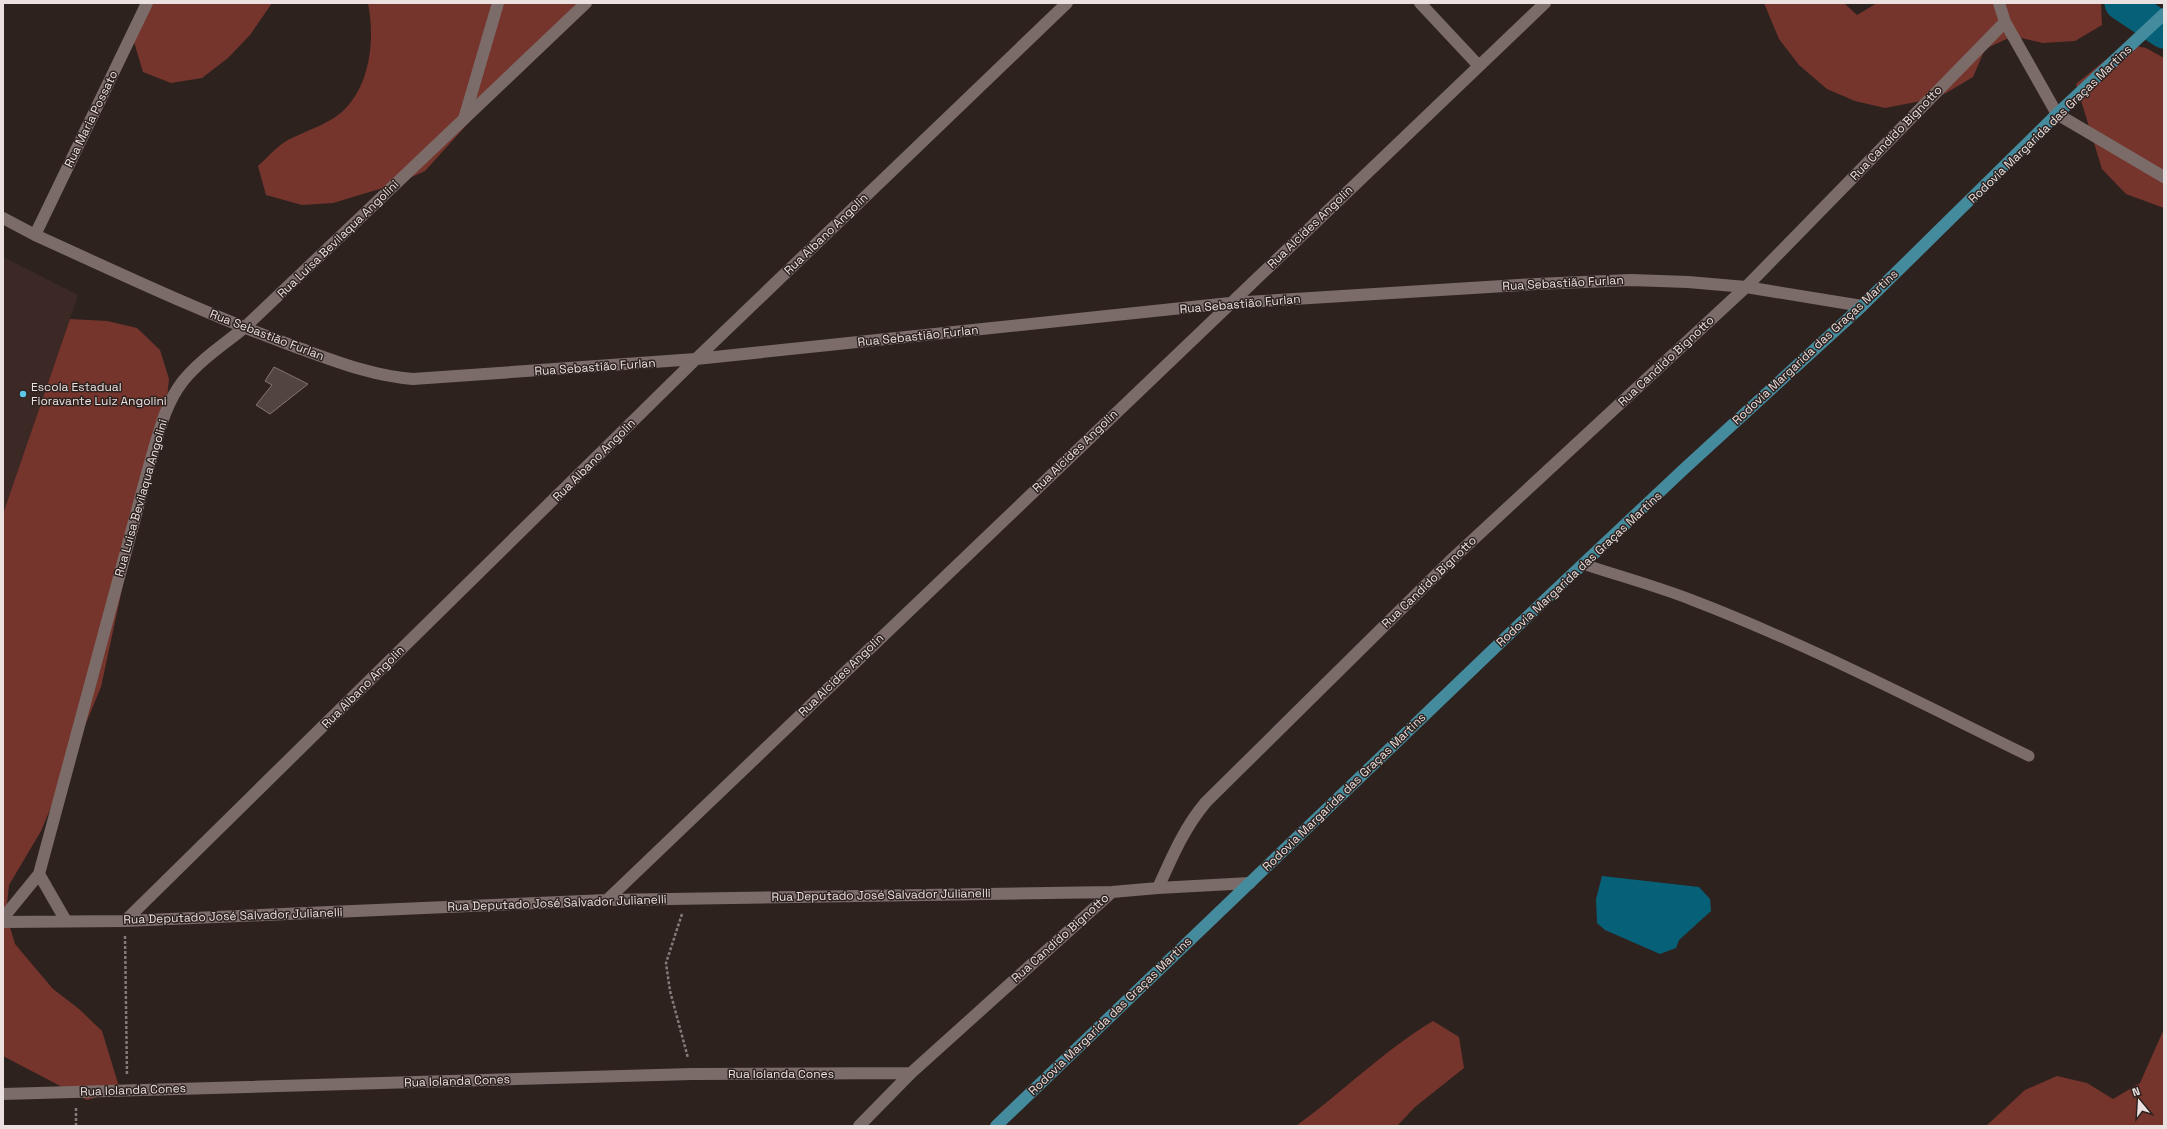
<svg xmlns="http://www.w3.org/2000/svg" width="2167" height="1129" viewBox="0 0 2167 1129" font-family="'Space Grotesk',sans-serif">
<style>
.built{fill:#3c2926}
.green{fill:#76352c}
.water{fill:#066178}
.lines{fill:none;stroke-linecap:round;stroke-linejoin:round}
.river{stroke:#066178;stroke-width:35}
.building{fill:#524441;stroke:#847471}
.path{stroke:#857a78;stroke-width:2.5;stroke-dasharray:3 2;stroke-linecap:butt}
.lane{stroke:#7b6c69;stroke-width:11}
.street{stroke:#7b6c69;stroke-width:12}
.primary{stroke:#458b9e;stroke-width:12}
.poi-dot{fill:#5dc7e8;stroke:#2e221f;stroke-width:1.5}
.labels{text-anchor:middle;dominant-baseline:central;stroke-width:3;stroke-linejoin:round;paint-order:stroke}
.street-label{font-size:12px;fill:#eae1e0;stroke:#2e221f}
.poi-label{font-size:12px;fill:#eae1e0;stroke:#2e221f;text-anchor:start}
</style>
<rect width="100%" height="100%" fill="#2e221f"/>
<!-- built -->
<path class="built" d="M3,257l75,38 -75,219z"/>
<!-- green -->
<path class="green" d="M153,3h119l-22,32 -22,23 -26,20 -31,5 -28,-11 -9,-30 12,-28z
M368,3h219l-96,95 -66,73 -29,13 -63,19 -31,2 -36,-10 -8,-29c9,-8 19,-20 30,-26 17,-9 39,-15 54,-28 29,-27 33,-73 26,-109z
M1764,3h80l13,12 20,-12h224l1,22 -27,16 -32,2 -30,-7 -28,13 -12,28 -27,16 -30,9 -31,6 -30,-7 -28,-12 -28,-24 -20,-26z
M2125,44l21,4 18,10v150l-38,-14 -24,-25 -26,-85z
M70,319l37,2 30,7 23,22 9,29 -3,29 -38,153 -27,126 -60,144 -32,54 -3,29 9,30 38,45 26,20 23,22 18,59 -33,10 -84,-44v-542z
M1433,1021l26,16 5,31 -49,39 -18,19h-101c47,-34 87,-75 137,-105z
M2164,1029v97h-178l39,-36 32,-14 30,7 26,16 27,-16z"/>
<!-- water -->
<path class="water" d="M1602,876l97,11 11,12 1,12 -32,29 -3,8 -16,6 -55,-24 -8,-7 -1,-24z"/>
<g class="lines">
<!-- river -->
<path class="river" d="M2122,3l42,28"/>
</g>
<!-- building -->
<path class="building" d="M274,367l34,17 -38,30 -14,-9 16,-20 -7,-4z"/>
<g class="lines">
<!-- path -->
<path class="path" d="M682,914l-16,49 4,28 18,67
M125,936l2,139
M76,1108v18"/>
<!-- lane -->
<path class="lane" d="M1583,564c36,12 73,22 109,36 115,44 226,102 337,156"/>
<!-- street -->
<path class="street" d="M1420,3l59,63
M1999,3l6,19 52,92 107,63
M464,119l34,-116
M3,218l32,17c86,39 172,80 261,112 39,14 76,29 117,32l283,-20 534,-56 306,-19 95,-4 57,2 58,5 116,19
M35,235l112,-232
M39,874l27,47
M1158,888l92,-5
M607,900l938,-897
M3,918l36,-44 110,-408c9,-29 15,-61 34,-85 17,-21 40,-36 61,-53l342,-325
M125,921l571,-562 371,-356
M3,922l122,-1 482,-21 505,-8 46,-4c14,-31 26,-60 48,-86l244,-241 296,-274 259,-265
M3,1094l689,-20 219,-1
M859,1126l52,-53 201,-181"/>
<!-- primary -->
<path class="primary" d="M996,1126l553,-530 135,-127 178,-163 195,-192 107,-100"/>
</g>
<!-- markers -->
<circle class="poi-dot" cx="23" cy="394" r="4"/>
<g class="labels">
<!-- street labels -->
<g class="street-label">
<text transform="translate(91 119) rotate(-64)">Rua Maria Possato</text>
<text transform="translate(2050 124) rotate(-44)">Rodovia Margarida das Graças Martins</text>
<text transform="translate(1896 133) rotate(-46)">Rua Candido Bignotto</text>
<text transform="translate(1310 227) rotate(-44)">Rua Alcides Angolin</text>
<text transform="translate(826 234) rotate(-44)">Rua Albano Angolin</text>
<text transform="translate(338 239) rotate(-44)">Rua Luisa Bevilaqua Angolini</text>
<text transform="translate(1563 283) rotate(-3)">Rua Sebastião Furlan</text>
<text transform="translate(1240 304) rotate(-5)">Rua Sebastião Furlan</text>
<text transform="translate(267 335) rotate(21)">Rua Sebastião Furlan</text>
<text transform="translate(918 336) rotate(-6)">Rua Sebastião Furlan</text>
<text transform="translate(1815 347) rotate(-43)">Rodovia Margarida das Graças Martins</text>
<text transform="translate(1666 361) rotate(-43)">Rua Candido Bignotto</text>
<text transform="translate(595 367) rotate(-4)">Rua Sebastião Furlan</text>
<text transform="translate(1075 451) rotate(-44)">Rua Alcides Angolin</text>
<text transform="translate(594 460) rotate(-45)">Rua Albano Angolin</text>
<text transform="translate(141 498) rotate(-74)">Rua Luisa Bevilaqua Angolini</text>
<text transform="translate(1579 569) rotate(-43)">Rodovia Margarida das Graças Martins</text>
<text transform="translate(1429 582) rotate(-44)">Rua Candido Bignotto</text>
<text transform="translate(841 675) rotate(-44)">Rua Alcides Angolin</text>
<text transform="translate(363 687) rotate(-45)">Rua Albano Angolin</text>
<text transform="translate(1344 792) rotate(-44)">Rodovia Margarida das Graças Martins</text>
<text transform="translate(881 895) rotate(-1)">Rua Deputado José Salvador Julianelli</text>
<text transform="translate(557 903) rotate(-2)">Rua Deputado José Salvador Julianelli</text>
<text transform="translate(233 916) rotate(-2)">Rua Deputado José Salvador Julianelli</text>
<text transform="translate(1060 938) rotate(-42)">Rua Candido Bignotto</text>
<text transform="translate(1110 1016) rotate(-44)">Rodovia Margarida das Graças Martins</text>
<text x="781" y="1074">Rua Iolanda Cones</text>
<text transform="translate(457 1081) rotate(-2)">Rua Iolanda Cones</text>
<text transform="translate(133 1090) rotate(-2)">Rua Iolanda Cones</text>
</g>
<!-- poi labels -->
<g class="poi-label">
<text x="31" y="387">Escola Estadual<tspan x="31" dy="14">Fioravante Luiz Angolini</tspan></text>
</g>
</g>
<!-- border -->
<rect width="2167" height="1129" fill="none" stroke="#eae1e0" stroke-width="8"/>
<!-- north arrow -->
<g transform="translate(2139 1101) rotate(342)" stroke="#2e221f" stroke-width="3" paint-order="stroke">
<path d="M0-3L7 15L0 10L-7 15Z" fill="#eae1e0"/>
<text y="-6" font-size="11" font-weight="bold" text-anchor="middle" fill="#eae1e0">N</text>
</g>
</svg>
